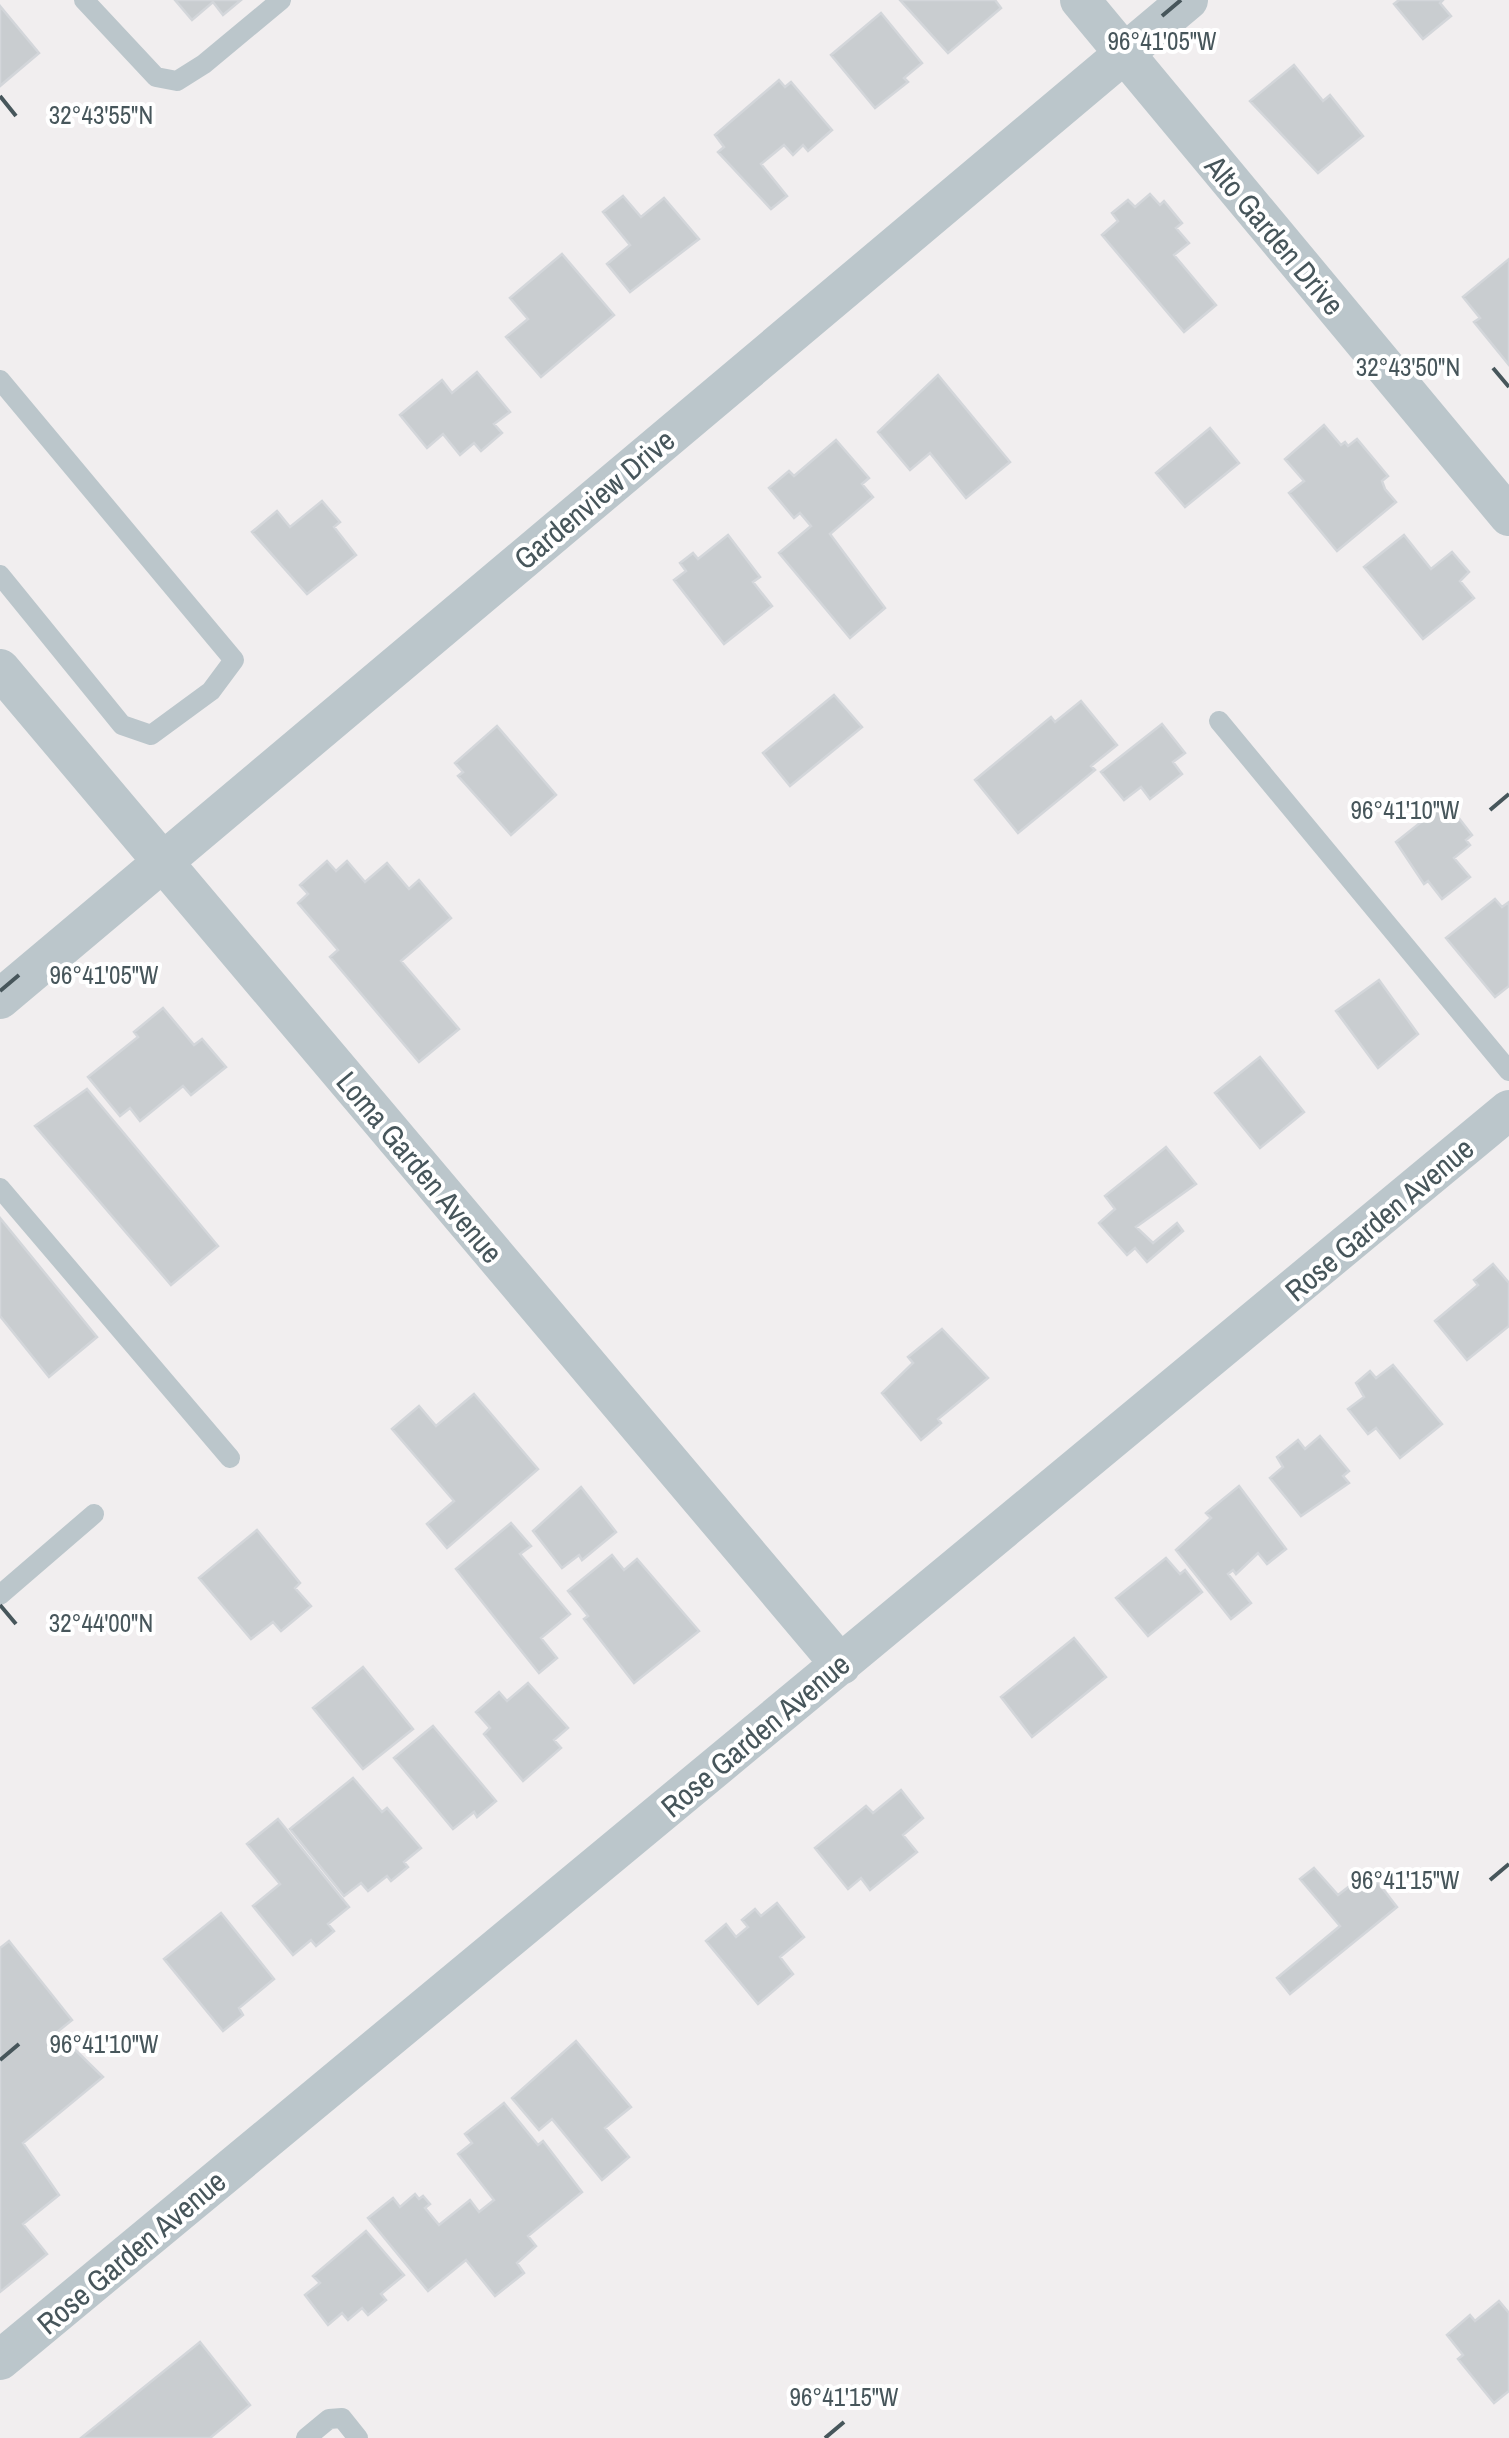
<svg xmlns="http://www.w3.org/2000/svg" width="1509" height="2438" viewBox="0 0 1509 2438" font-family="'Archivo Narrow',sans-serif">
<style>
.building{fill:#c9cdd0;stroke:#d3d6da;stroke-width:2.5}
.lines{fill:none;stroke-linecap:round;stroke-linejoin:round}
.service{stroke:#bbc6cb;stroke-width:20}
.minor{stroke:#bbc6cb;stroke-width:40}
.ticks{fill:none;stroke:#47565b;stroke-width:4}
.labels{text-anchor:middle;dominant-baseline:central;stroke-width:8;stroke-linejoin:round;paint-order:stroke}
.street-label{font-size:30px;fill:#47565b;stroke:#fff}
.ticks-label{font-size:25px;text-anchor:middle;fill:#47565b;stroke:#fff;stroke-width:8;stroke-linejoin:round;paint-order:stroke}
</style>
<rect width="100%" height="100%" fill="#f1eeef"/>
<!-- building -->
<path class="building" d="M175,0h66l-18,15 -10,-13 -21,18z
M900,0h95l6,8 -53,45z
M1399,0h44l-3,3 11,13 -28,23 -29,-35z
M0,6l39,47 -39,33z
M881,13l41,50 -18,15 4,4 -33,26 -44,-53z
M1294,65l29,36 7,-6 33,41 -45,37 -68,-72z
M779,80l6,7 6,-5 41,48 -24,21 -5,-6 -10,10 -9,-10 -23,19 26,32 -16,13 -53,-57 6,-5 -9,-12z
M1150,194l10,11 4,-4 18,22 -6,5 13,15 -15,12 42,50 -32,27 -82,-97 16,-14 -6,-8 16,-13 7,7z
M623,196l18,21 23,-19 35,41 -69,53 -23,-28 23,-19 -27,-33z
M562,254l52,61 -73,62 -35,-40 22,-18 -18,-21z
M1509,259v106l-35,-43 6,-4 -17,-21z
M477,372l33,40 -16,12 8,9 -21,18 -7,-8 -14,12 -17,-21 -16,14 -27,-33 42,-35 10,13z
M938,375l72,87 -44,36 -36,-45 -20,17 -32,-38z
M1324,425l17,20 4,-3 3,4 9,-7 31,37 -6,5 3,8 11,13 -59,49 -48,-58 15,-12 -19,-22z
M1210,428l29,35 -54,44 -29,-34z
M836,440l33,38 -7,6 11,13 -43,37 55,74 -35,30 -71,-85 32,-27 -11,-13 -6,5 -25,-30 20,-17 5,5z
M322,501l18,21 -6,5 22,28 -49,39 -55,-62 25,-21 13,16z
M728,535l32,42 -7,5 19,24 -48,38 -50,-64 12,-9 -6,-8 13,-10 5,6z
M1404,535l27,34 21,-17 17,20 -9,9 14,17 -51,41 -59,-72z
M834,695l28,32 -72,59 -27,-33z
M1081,701l36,44 -26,21 4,4 -77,63 -43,-53 76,-63 4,5z
M1162,724l23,29 -12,9 9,12 -32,25 -9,-12 -17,13 -23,-28z
M497,726l59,69 -45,40 -53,-59 5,-4 -8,-9z
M1440,807l12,15 6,-5 14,18 -6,5 4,5 -16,13 16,19 -28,22 -14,-18 -4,3 -28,-42z
M327,861l9,10 11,-10 18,21 22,-19 22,26 10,-9 32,38 -50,43 58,68 -40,33 -89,-105 8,-7 -40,-47 10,-9 -8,-9z
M1495,899l7,8 7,-5v84l-14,11 -49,-59z
M1379,980l39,54 -40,34 -42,-57z
M163,1008l31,37 8,-6 24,28 -35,28 -8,-9 -43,35 -10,-13 -10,8 -32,-39 50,-40 -4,-5z
M1260,1057l44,55 -44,36 -45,-55z
M87,1089l131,157 -47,39 -136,-159z
M1166,1147l30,37 -60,43 17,16 24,-20 6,8 -36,31 -12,-14 -8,7 -28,-32 16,-14 -10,-13z
M0,1218l97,119 -48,40 -49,-61z
M1493,1264l16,19v43l-42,34 -32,-39 43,-36 -4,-5z
M942,1329l46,49 -50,41 3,4 -20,17 -39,-47 31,-30 -5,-6z
M1393,1365l49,59 -42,34 -24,-30 -8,6 -20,-25 16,-12 -8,-14 14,-12 6,7z
M474,1394l64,75 -91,79 -20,-24 27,-23 -62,-72 27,-23 17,20z
M1320,1436l29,35 -6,5 6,7 -48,33 -31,-38 13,-11 -6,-10 21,-17 7,9z
M1239,1486l47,63 -19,15 -9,-11 -22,21 -3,-4 -5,4 23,29 -20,16 -55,-69 35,-32 -5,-5z
M581,1487l35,45 -34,28 -3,-5 -17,13 -29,-37z
M511,1523l20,23 -11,8 50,60 -29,24 16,20 -18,15 -83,-104z
M257,1530l43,53 -5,5 16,18 -30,25 -8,-9 -22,17 -52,-61z
M612,1555l12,15 13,-11 62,72 -65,52 -50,-64 4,-3 -20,-25z
M1166,1558l14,16 5,-4 17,22 -54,44 -32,-38z
M1074,1638l32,39 -74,60 -31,-40z
M363,1667l50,62 -50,40 -50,-61z
M528,1683l40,45 -14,12 7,8 -38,33 -39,-47 6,-6 -14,-16 23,-20 8,9z
M433,1726l63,75 -19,16 -3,-5 -21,17 -59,-71z
M353,1778l29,34 5,-4 34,40 -17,14 4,5 -17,14 -4,-5 -19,15 -7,-8 -17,13 -54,-67z
M901,1790l22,28 -20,17 14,17 -47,38 -9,-12 -13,11 -33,-41 51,-42 7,7z
M278,1819l71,88 -21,17 6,7 -18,15 -5,-6 -18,15 -40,-49 27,-22 -33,-40z
M1314,1868l24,27 31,-24 28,36 -107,87 -13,-16 63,-52 -40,-47z
M777,1903l27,34 -24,20 13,17 -35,30 -52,-63 20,-17 10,13 12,-10 -6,-7 13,-11 6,7z
M221,1913l53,66 -35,29 4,7 -20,16 -59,-72z
M9,1941l63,79 -15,12 46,45 -80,66 36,52 -36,29 24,30 -47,38v-344z
M576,2041l55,66 -26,21 24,29 -27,23 -50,-61 -13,11 -27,-32z
M504,2103l34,42 5,-4 39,51 -54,44 8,10 -19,17 7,10 -29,23 -29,-36 -38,31 -60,-73 25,-20 7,9 15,-13 4,5 4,-3 7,8 -5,4 14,17 31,-25 9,12 15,-12 -36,-46 14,-11 -7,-9z
M366,2231l38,44 -23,19 5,6 -18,15 -6,-7 -14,12 -6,-7 -14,12 -23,-30 15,-12 -7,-7z
M1499,2301l10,12v78l-15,12 -36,-44 5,-4 -16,-20 23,-20 5,6z
M200,2342l50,63 -40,33h-129z"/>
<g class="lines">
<!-- service -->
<path class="service" d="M84,0l72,77 21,4 27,-17 77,-64
M0,380l234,280 -23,31 -60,44 -29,-10 -122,-150
M1219,721l290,350
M0,1188l230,270
M0,1595l94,-81
M306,2438l23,-19 13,-1 16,20"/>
<!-- minor -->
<path class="minor" d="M1080,0l429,516
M0,669l841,996
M0,999l1188,-999
M0,2360l1509,-1250"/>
</g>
<!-- ticks -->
<path class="ticks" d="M1162,16l19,-16M0,96l16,20M1493,368l16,19M1490,810l19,-16M0,991l19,-16M0,1605l16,19M1490,1880l19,-16M0,2060l19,-16M825,2438l19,-16"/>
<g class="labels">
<!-- street labels -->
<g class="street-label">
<text transform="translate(1275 235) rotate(50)">Alto Garden Drive</text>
<text transform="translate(594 499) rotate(-40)">Gardenview Drive</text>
<text transform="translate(420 1167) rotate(50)">Loma Garden Avenue</text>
<text transform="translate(1379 1219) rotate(-40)">Rose Garden Avenue</text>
<text transform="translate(755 1735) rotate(-40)">Rose Garden Avenue</text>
<text transform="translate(131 2252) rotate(-40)">Rose Garden Avenue</text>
</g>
</g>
<g class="ticks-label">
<text x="1162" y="50">96°41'05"W</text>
<text x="101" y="124">32°43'55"N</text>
<text x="1408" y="376">32°43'50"N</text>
<text x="1405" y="819">96°41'10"W</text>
<text x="104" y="984">96°41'05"W</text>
<text x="101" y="1632">32°44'00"N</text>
<text x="1405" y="1889">96°41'15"W</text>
<text x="104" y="2053">96°41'10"W</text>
<text x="844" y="2406">96°41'15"W</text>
</g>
</svg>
